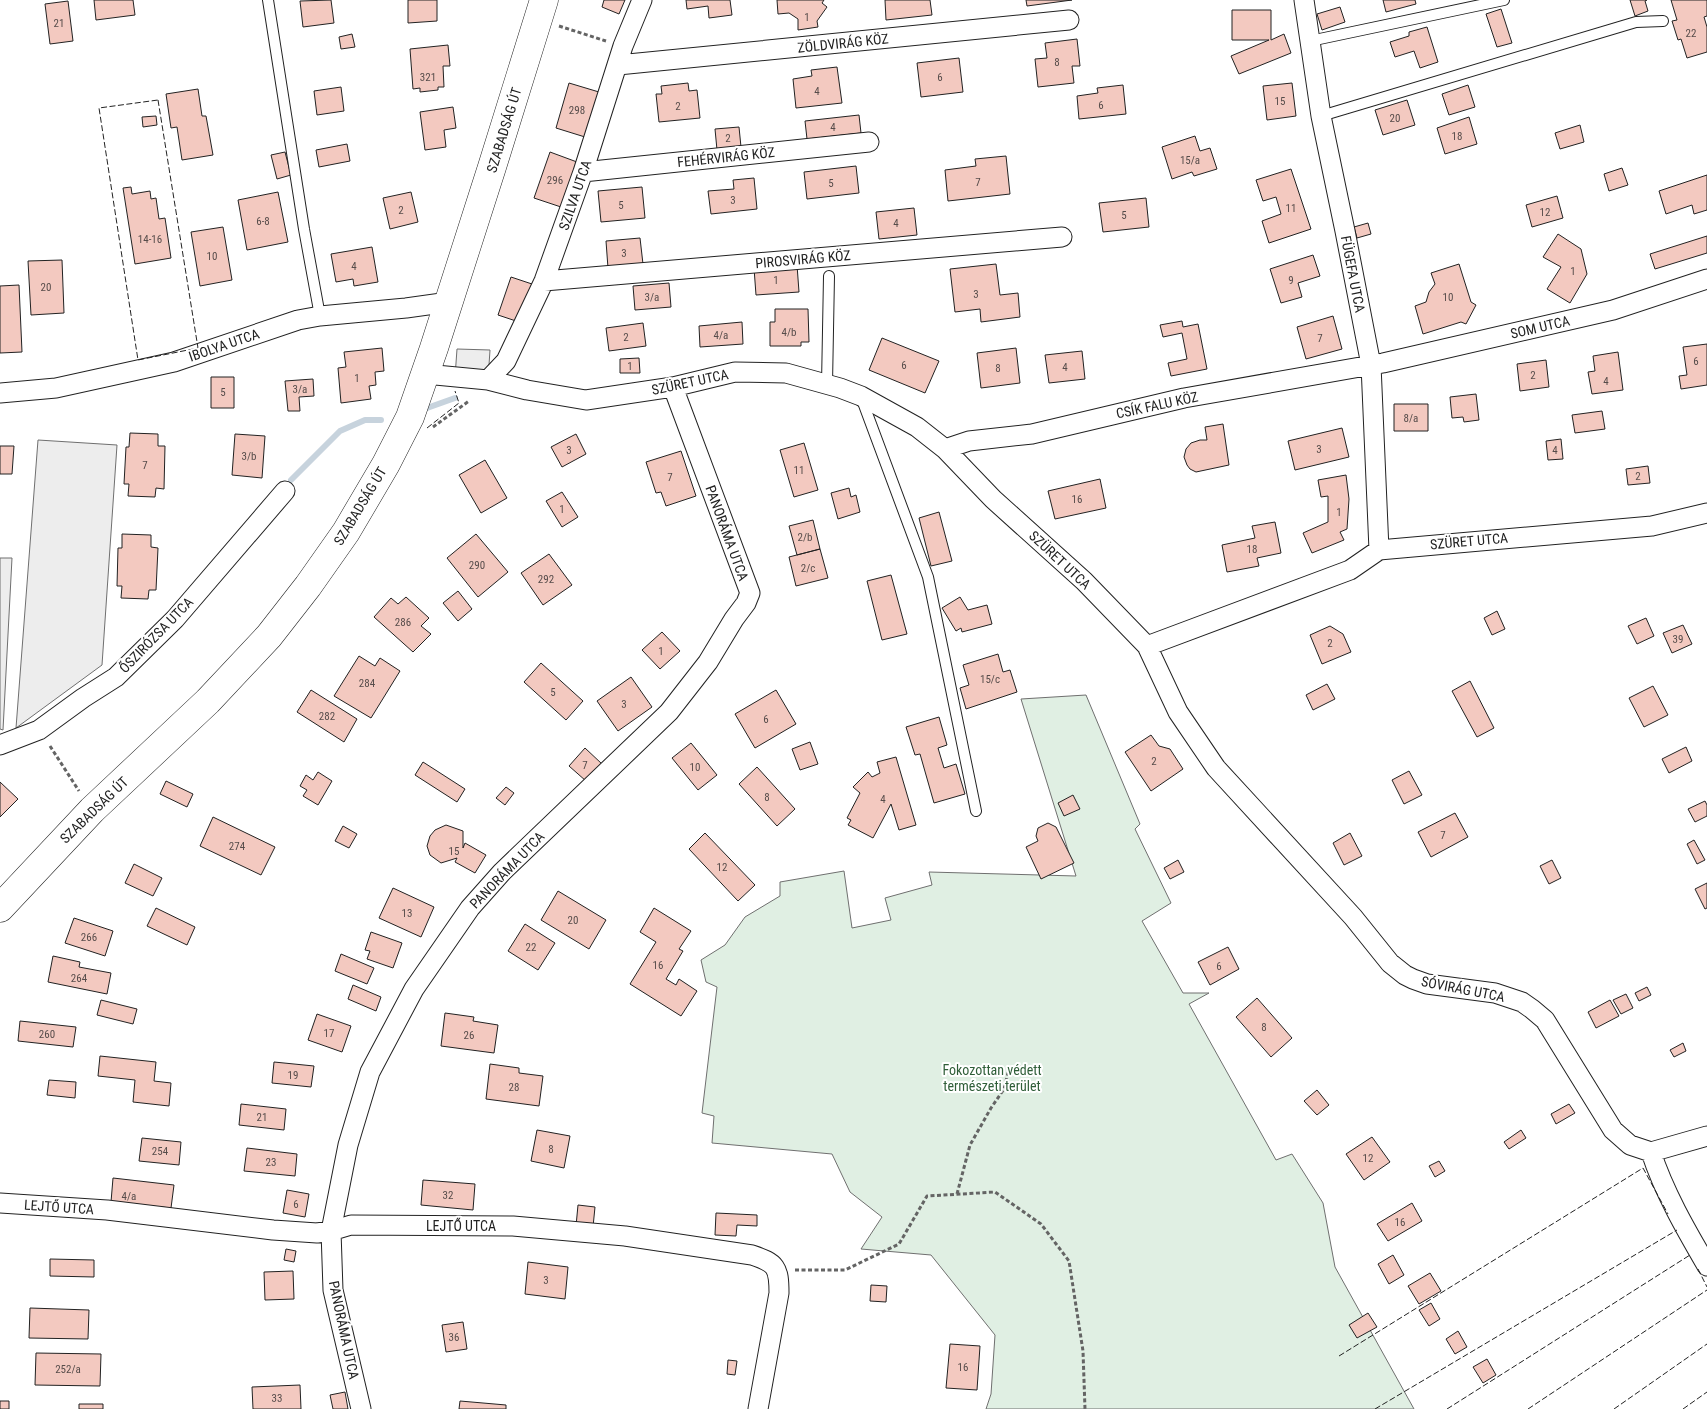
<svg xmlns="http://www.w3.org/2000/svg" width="1707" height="1409" viewBox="0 0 1707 1409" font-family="'Roboto Condensed',sans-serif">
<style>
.green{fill:#e0efe3;stroke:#6f6f6f}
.parking{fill:#ededed;stroke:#6f6f6f}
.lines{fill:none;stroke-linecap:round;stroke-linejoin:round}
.stream{stroke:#c7d3dd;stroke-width:6}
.building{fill:#f3c9c0;stroke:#222}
.lane-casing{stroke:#222;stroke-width:12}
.street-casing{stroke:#222;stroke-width:21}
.primary-casing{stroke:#222;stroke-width:29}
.path{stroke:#646464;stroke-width:3;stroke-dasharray:4 2.5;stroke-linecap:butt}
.lane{stroke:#fff;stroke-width:10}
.street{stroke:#fff;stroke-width:19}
.primary{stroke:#fff;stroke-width:28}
.fence{stroke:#222;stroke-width:1;stroke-dasharray:6 2.5;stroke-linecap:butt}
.labels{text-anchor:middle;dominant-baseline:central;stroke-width:4;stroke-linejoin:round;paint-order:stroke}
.number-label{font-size:11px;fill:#564c4a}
.street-label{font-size:14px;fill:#222;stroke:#fff}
.park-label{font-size:14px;fill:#2f5e38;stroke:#fff}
</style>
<rect width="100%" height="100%" fill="#fff"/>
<!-- green -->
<path class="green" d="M1086,695l54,129 -5,5 36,74 -29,18 41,72h26l-20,11 87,156 16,-6 31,49 12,64 79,142h-428l5,-15 4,-59 -64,-80 -70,-6 21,-32 -32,-25 -18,-38 -120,-11 2,-27 -12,-3 15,-126 -11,-5 -5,-22 24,-15 20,-28 35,-21v-14l64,-11 8,57 39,-8 -6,-22 47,-13 -3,-13 147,4 -55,-177z"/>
<!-- parking -->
<path class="parking" d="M457,349l33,1 -2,30 -33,-3z
M38,440l79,5 -15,220 -86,63z
M0,558h12l-9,172 -3,-1z"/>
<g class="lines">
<!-- stream -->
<path class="stream" d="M427,408l28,-10
M291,480l49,-49 25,-11h16"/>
</g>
<!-- building -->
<path class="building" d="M94,0h39l2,15 -39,5z
M331,0l3,23 -31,4 -3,-26z
M408,0h29v21l-29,2z
M604,0h21l-6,14 -17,-7z
M686,0h44l2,15 -23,3 -1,-12 -21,3z
M777,0h47l-2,3 5,4 -10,14 1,6 -20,3v-11l-9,-6 -11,1z
M885,0h45l2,15 -46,5z
M1026,0h46l-45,6z
M1383,0h32l1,4 -30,8z
M1630,0h17l-2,1 3,10 -13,5z
M1671,0h36v16l-3,1 3,10v25l-20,6 -6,-19 -3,1 -6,-19 5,-1z
M68,1l5,40 -23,3 -5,-40z
M1340,7l5,15 -23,8 -5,-16z
M1501,9l11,34 -15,4 -11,-33z
M1232,10h39v30l13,-6 7,19 -52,21 -8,-18 38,-16h-37z
M1427,27l11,35 -18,6 -6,-17 -19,6 -5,-15 19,-6v-4z
M352,34l3,13 -14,2 -2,-12z
M1077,39l3,27h-8l2,17 -36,4 -3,-28 12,-1 -2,-15z
M448,45l2,21h-7l1,21h-6v3l-18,2v-4l-7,1 -3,-40z
M959,58l4,34 -42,5 -4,-34z
M837,67l5,36 -46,5 -3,-29 19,-3 -1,-6z
M569,83l30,9 -14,45 -29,-9z
M688,83l1,8 8,-1 3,28 -41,4 -3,-28h6l-1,-8z
M1292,83l4,33 -29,4 -4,-34z
M1123,85l3,29 -47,5 -2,-23 21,-3 -1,-5z
M1468,85l7,22 -26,8 -7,-21z
M341,87l3,24 -27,4 -3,-24z
M198,89l4,27h4l7,39 -31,5 -5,-33 -6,1 -5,-34z
M1407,100l8,25 -32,10 -8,-25z
M453,107l3,21 -12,2 2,17 -21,3 -5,-38z
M859,115l2,18 -54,6 -2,-18z
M156,116l1,9 -14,2 -1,-10z
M1469,117l8,27 -32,10 -8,-26z
M1580,125l4,17 -24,7 -5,-16z
M739,127l2,20 -24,3 -2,-21z
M1195,136l5,15 10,-3 7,21 -23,7 -2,-4 -20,7 -10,-32z
M347,144l3,17 -31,6 -3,-17z
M285,152l6,23 -14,4 -6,-24z
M550,152l27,10 -16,45 -27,-9z
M1006,156l4,38 -62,7 -3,-31 31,-4 -1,-7z
M856,166l3,27 -52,6 -3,-27z
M1622,168l6,17 -19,6 -5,-17z
M1291,169l20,60 -42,14 -7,-22 19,-7 -5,-17 -13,4 -7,-21z
M1707,175v35l-13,4 -2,-9 -26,9 -7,-23z
M754,178l3,31 -46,5 -3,-23 26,-2 -1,-9z
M131,187l1,7 18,-3 1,8 5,-1 3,21 6,-1 6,40 -36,6 -12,-76z
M642,187l3,31 -44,4 -3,-31z
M278,192l10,50 -41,8 -9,-50z
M411,192l7,30 -28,7 -7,-31z
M1557,196l6,22 -31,9 -6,-22z
M1146,198l3,29 -46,5 -4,-29z
M914,208l3,27 -38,4 -3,-27z
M1368,223l3,11 -14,4 -3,-11z
M223,227l9,53 -32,6 -9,-54z
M1558,234l23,15 6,25 -17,29 -23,-14 14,-22 -18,-10z
M1707,236v17l-52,16 -5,-15z
M640,238l3,26 -35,4 -2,-27z
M372,247l6,35 -24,4 -1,-7 -17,3 -5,-28z
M1313,255l7,21 -22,7 4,14 -21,6 -11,-34z
M62,260l2,53 -33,2 -3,-54z
M996,264l4,31 18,-2 2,24 -39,5 -1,-13 -25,3 -5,-43z
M1459,264l12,38 5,3 -10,19 -5,-2 -38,12 -8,-28 11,-4 3,-10 6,-8 -4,-11z
M797,265l2,27 -43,3 -2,-27z
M511,277l21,7 -13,38 -21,-7z
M669,283l2,24 -36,3 -2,-24z
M19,285l3,67 -22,1v-67z
M775,309h33l1,33h-8v4h-31v-24h5z
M1333,316l9,33 -36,10 -9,-32z
M1182,321l1,6 15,-3 9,45 -36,7 -3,-13 19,-4 -5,-26 -19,4 -3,-12z
M742,322l1,22 -43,3 -1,-21z
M643,323l3,23 -37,5 -3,-23z
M882,338l57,23 -14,32 -56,-23z
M1707,344v41l-26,4 -2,-13 8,-1 -4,-28z
M382,348l2,23 -9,1 1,13 -7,1 2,13 -30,4 -3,-35 8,-1 -2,-15z
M1016,348l4,35 -39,5 -4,-35z
M1082,351l3,28 -36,4 -4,-28z
M1618,352l5,38 -31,4 -4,-22 7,-1 -2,-15z
M639,358l1,15h-20v-14z
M1546,360l3,27 -29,4 -3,-27z
M211,377h23v31h-23z
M313,379l1,17 -15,1 1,14h-12l-3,-30z
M1476,394l3,26 -15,2 -1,-5 -11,1 -2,-21z
M1394,404h34v27h-34z
M1602,411l3,18 -30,4 -3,-18z
M1223,424l6,41 -33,7 -6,-3 -3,-4 -3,-8 2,-8 5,-6 9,-3h7l-2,-13z
M1342,428l7,29 -54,13 -7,-29z
M130,433l28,1v12h7l-1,43 -8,-1 -1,9 -27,-1 1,-12h-5l2,-37h3z
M235,434l30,2 -3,42 -30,-3z
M576,434l10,20 -24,13 -11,-20z
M1561,439l2,20 -15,1 -2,-19z
M804,443l14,47 -24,7 -14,-47z
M0,446h14l-2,28h-12z
M681,451l15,45 -30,10 -5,-14 -5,1 -10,-31z
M485,460l22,38 -26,15 -22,-38z
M1648,466l2,17 -22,2 -2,-16z
M1346,475l3,24 -2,30 -7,3 4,8 -32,13 -9,-20 25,-11v-26l-7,1 -3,-17z
M1100,479l6,29 -51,11 -7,-28z
M849,488l2,9 5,-2 4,17 -22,7 -7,-26z
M562,492l16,25 -16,10 -16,-26z
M939,512l13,49 -21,5 -12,-48z
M813,520l7,29 -23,6 -8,-29z
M1275,522l6,31 -24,5 2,8 -32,6 -5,-27 33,-7 -3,-12z
M122,534l29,1v12l7,1 -2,42h-7l-1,9 -27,-1 1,-12h-5l1,-38h4z
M476,534l32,38 -30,25 -31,-39z
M820,549l8,29 -32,8 -7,-29z
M549,554l23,31 -29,20 -22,-32z
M891,575l16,59 -25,6 -15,-59z
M458,591l14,18 -14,12 -15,-18z
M406,597l23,21 -8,8 10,8 -18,18 -39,-35 17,-19 7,6z
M960,597l8,13 19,-5 5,19 -30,8 -1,-4 -5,3 -14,-23z
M1497,611l8,18 -13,6 -8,-17z
M1646,618l8,18 -17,8 -9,-18z
M1683,625l9,19 -20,9 -9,-20z
M1330,626l13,8 8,18 -29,12 -12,-29z
M662,632l18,19 -20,18 -18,-19z
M998,654l5,18 7,-2 7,22 -51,17 -6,-21 9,-3 -6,-20z
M359,656l16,10 5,-8 20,13 -29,47 -37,-22z
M541,663l42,38 -17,19 -42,-38z
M631,677l21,30 -34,24 -21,-30z
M1470,681l24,47 -17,9 -25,-46z
M1327,684l8,15 -22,11 -7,-15z
M1653,686l15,29 -24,12 -15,-29z
M311,690l46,29 -13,23 -47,-30z
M776,690l20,34 -41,24 -20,-34z
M939,717l8,28 -9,3 6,20 12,-4 9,30 -31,9 -14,-49 -5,1 -9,-28z
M1151,735l8,11 11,3 13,20 -32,22 -26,-39z
M810,742l8,22 -18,6 -8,-21z
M691,743l26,32 -19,15 -26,-32z
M1686,747l6,14 -23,12 -7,-14z
M585,748l17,16 -16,17 -17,-15z
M896,757l20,68 -17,5 -8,-26 -18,34 -25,-13 3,-5 -4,-2 13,-25 -7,-6 15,-15 4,5 8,-4 -3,-11z
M423,762l42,27 -8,13 -42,-27z
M757,767l38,42 -18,17 -38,-42z
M1409,771l13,24 -18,9 -12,-24z
M318,772l14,9 -14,24 -15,-9 4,-6 -7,-4 6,-11 7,5z
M166,781l27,13 -6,13 -27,-13z
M0,782l18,17 -18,18z
M506,787l8,6 -9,12 -9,-7z
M1073,795l7,14 -16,7 -6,-13z
M1705,801l2,4v11l-12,6 -7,-13z
M1455,813l13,24 -37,20 -13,-25z
M213,817l62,30 -14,28 -61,-29z
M1048,823l8,4 18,36 -33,16 -15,-32 12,-6 -2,-5 2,-8z
M446,825l17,6v17l2,-5 21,12 -11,18 -20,-11 2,-4 -16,5 -11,-8 -3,-9 3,-10 5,-6z
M343,826l14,8 -8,14 -14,-7z
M705,833l50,52 -17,16 -49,-52z
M1350,833l12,23 -18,9 -11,-22z
M1694,840l11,20 -8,4 -10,-20z
M1178,860l6,12 -14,7 -6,-11z
M1552,860l9,18 -12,6 -9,-18z
M134,864l28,14 -9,18 -28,-13z
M1707,883v25l-2,1 -10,-20z
M393,888l41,19 -13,30 -42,-19z
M558,891l48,29 -17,29 -48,-29z
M156,908l39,19 -8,18 -40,-19z
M654,908l37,23 -12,18 4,2 -17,28 10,6 3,-6 18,12 -16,25 -51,-32 26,-42 -16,-10z
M74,918l39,13 -8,25 -40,-13z
M525,924l30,19 -17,27 -30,-19z
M371,932l31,11 -9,25 -26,-9 3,-8 -5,-1z
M1228,947l11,22 -29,16 -12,-23z
M341,954l33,14 -7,16 -32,-13z
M53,956l27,6 -1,5 32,6 -4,21 -59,-12z
M353,985l28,12 -5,14 -28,-12z
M1647,987l4,8 -12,6 -4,-8z
M1626,994l7,14 -12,6 -8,-14z
M1257,998l35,40 -21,19 -35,-40z
M101,1000l36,9 -4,15 -36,-9z
M1610,1000l9,16 -23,12 -8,-16z
M445,1013l29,4 -1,4 25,4 -4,28 -53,-7z
M317,1014l34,12 -9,26 -34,-12z
M20,1021l56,6 -3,20 -55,-6z
M1683,1043l3,8 -12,6 -4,-7z
M100,1056l56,6 -2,19 17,2 -2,23 -36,-4 2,-22 -37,-4z
M274,1062l40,4 -3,21 -39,-4z
M490,1064l29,4v5l24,3 -4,30 -53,-7z
M49,1080l27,2 -1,16 -28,-3z
M1317,1090l12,15 -12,10 -13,-14z
M241,1104l45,5 -2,21 -45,-5z
M1569,1104l6,9 -19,11 -5,-10z
M537,1130l33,6 -6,32 -33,-7z
M1521,1130l5,8 -17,11 -5,-7z
M1372,1137l18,25 -26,18 -18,-26z
M142,1138l39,4 -2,23 -40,-4z
M247,1148l50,6 -2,22 -51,-5z
M1439,1161l6,10 -10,6 -6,-11z
M113,1178l61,7 -3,23 -60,-6z
M423,1180l52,4 -2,26 -52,-5z
M287,1190l22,4 -4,23 -22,-4z
M1412,1203l10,18 -34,20 -11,-17z
M578,1205l17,2 -2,20 -17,-1z
M716,1213l41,2v11l-20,-1 -1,11 -21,-1z
M286,1249l10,2 -2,11 -10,-2z
M1393,1255l11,20 -15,9 -11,-20z
M50,1259l44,1v17l-44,-1z
M528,1262l40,5 -3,32 -40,-5z
M293,1271l1,28 -29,1 -1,-28z
M1430,1273l11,18 -22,13 -11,-18z
M871,1285l16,1 -1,16 -16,-1z
M1431,1303l9,16 -11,7 -10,-16z
M30,1308l59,2 -1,29 -59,-1z
M1368,1313l9,14 -20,11 -8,-13z
M463,1322l4,27 -21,3 -4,-27z
M1458,1331l9,16 -12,7 -9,-15z
M950,1344l30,2 -3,44 -31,-2z
M36,1353l65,1 -1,32 -65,-1z
M1487,1359l9,16 -13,8 -10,-16z
M728,1360l9,1 -2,14 -8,-1z
M300,1385l1,24h-48l-1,-22z
M345,1392l3,17h-15l-3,-14z
M0,1401h9v8h-9z
M460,1401l46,4v4h-47z
M79,1404h24v5h-24z"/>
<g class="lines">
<!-- lane casing -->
<g class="lane-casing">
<path id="lane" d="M268,0l36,229 16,87
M1310,41l194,-41
M1321,116l315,-94 27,-1
M827,384l2,-108
M861,397l67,180 48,234"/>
</g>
<!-- street casing -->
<g class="street-casing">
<path id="street" d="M1304,0l17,116 24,115 26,134 8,185
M618,65l451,-45
M583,172l286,-30
M544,281l518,-44
M425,374l63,6 39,10 59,10 87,-13 62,-15 51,1 54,15 21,8 56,31 28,22 48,50 91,82 63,65 31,66 38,56 137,149 37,46 15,12 8,4 14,5 68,9 27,9 10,7 13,11 68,110 17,15 21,7c13,40 35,78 56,114
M488,380l18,-19 38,-80 39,-109 40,-126 19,-46
M0,393l56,-5 118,-26 124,-42 22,-4 86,-8 43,-6
M945,449l24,-8 63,-7 152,-36 199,-35 230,-53 94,-31
M1147,646l203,-76 29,-20 273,-24 55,-13
M0,745l39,-15 44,-32 33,-21 59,-58 110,-128
M1651,1152l56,-16
M0,1203l107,7 166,20 44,3 14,-2 20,-6 162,1 112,10 127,19c24,8 27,12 27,38l-21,116
M361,1409l-28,-119 -2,-59 17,-86 22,-73 44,-83 56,-81 32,-36 167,-160 39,-50 26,-43 12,-16 4,-10 -77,-206"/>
</g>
<!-- primary casing -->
<g class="primary-casing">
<path id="primary" d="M0,908l92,-98 116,-109 61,-65 39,-50 38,-54 40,-68 24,-47 24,-69 58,-181 52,-167"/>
</g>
<!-- path -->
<path class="path" d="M559,26l47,15
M433,427l36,-26
M50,746l29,45
M957,1194l13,-49 21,-37 13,-19 4,-16 20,-9
M795,1270h50l54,-26 28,-48 68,-4 46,32 28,37 14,90 2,58"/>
<!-- lane -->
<use href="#lane" class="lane"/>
<!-- street -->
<use href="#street" class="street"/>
<!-- primary -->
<use href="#primary" class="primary"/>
<!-- fence -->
<path class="fence" d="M158,100l40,248 -60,12 -39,-252z
M427,428l32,-25 -4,-12
M1698,1269l9,18
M1339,1356l304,-188 25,46
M1375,1409l302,-179
M1447,1409l243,-154
M1528,1409l179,-119
M1614,1409l93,-65
M1683,1409l24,-17"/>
</g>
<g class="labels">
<!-- number labels -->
<g class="number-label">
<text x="807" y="17">1</text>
<text x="59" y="23">21</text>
<text x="1691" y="33">22</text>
<text x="1057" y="62">8</text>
<text x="428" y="77">321</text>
<text x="940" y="77">6</text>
<text x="817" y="91">4</text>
<text x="1280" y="101">15</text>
<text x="1101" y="105">6</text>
<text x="678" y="106">2</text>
<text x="577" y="110">298</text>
<text x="1395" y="118">20</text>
<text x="833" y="127">4</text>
<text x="1457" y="136">18</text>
<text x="728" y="138">2</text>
<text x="1190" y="160">15/a</text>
<text x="555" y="180">296</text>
<text x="978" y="182">7</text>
<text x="831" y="183">5</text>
<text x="733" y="200">3</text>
<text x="621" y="205">5</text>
<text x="1291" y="208">11</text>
<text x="401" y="210">2</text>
<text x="1545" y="212">12</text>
<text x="1124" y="215">5</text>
<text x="263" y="221">6-8</text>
<text x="896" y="223">4</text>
<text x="150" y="239">14-16</text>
<text x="624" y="253">3</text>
<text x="212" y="256">10</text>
<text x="354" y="266">4</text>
<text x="1573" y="271">1</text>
<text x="776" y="280">1</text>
<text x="1291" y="280">9</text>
<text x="46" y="287">20</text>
<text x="976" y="294">3</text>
<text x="652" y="297">3/a</text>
<text x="1448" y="297">10</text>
<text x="789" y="332">4/b</text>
<text x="721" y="335">4/a</text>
<text x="626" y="337">2</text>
<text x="1320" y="338">7</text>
<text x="1696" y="361">6</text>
<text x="904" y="365">6</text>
<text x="630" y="366">1</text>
<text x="1065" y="367">4</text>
<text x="998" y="368">8</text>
<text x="1533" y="375">2</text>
<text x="357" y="378">1</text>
<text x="1606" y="381">4</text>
<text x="300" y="389">3/a</text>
<text x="223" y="392">5</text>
<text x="1411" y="418">8/a</text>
<text x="1319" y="449">3</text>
<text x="569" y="450">3</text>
<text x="1555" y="450">4</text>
<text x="249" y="456">3/b</text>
<text x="145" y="465">7</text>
<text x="799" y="470">11</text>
<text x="1638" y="476">2</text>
<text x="670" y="477">7</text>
<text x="1077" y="499">16</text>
<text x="562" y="509">1</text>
<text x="1339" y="512">1</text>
<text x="805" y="537">2/b</text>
<text x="1252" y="549">18</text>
<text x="477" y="565">290</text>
<text x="808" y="568">2/c</text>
<text x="546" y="579">292</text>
<text x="403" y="622">286</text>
<text x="1678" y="639">39</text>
<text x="1330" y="643">2</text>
<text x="661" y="651">1</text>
<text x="990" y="679">15/c</text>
<text x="367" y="683">284</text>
<text x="553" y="692">5</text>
<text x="624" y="704">3</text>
<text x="327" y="716">282</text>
<text x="766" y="719">6</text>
<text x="1154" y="761">2</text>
<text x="585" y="765">7</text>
<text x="695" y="767">10</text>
<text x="767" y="797">8</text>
<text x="883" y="799">4</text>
<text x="1443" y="835">7</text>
<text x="237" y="846">274</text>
<text x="454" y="851">15</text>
<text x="722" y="867">12</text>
<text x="407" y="913">13</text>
<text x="573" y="920">20</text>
<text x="89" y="937">266</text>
<text x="531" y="947">22</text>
<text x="658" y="965">16</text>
<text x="1219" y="966">6</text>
<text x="79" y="978">264</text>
<text x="1264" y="1027">8</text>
<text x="329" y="1033">17</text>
<text x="47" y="1034">260</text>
<text x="469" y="1035">26</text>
<text x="293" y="1075">19</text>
<text x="514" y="1087">28</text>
<text x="262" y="1117">21</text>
<text x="551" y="1149">8</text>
<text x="160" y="1151">254</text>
<text x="1368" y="1158">12</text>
<text x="271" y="1162">23</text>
<text x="448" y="1195">32</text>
<text x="129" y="1196">4/a</text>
<text x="296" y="1204">6</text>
<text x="1400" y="1222">16</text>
<text x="546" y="1280">3</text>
<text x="454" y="1337">36</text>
<text x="963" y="1367">16</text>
<text x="68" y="1369">252/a</text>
<text x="277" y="1398">33</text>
</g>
<!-- street labels -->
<g class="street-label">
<text transform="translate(843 43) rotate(-6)">ZÖLDVIRÁG KÖZ</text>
<text transform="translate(504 130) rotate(-73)">SZABADSÁG ÚT</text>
<text transform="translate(726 157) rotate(-6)">FEHÉRVIRÁG KÖZ</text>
<text transform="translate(575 195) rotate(-71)">SZILVA UTCA</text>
<text transform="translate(803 259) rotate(-5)">PIROSVIRÁG KÖZ</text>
<text transform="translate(1353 274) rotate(79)">FÜGEFA UTCA</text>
<text transform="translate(1540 327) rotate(-13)">SOM UTCA</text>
<text transform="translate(224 345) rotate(-19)">IBOLYA UTCA</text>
<text transform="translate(690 382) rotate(-12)">SZÜRET UTCA</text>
<text transform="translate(1157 405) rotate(-12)">CSÍK FALU KÖZ</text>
<text transform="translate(360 506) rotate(-59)">SZABADSÁG ÚT</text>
<text transform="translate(727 533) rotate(70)">PANORÁMA UTCA</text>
<text transform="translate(1469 541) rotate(-5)">SZÜRET UTCA</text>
<text transform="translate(1060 560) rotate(43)">SZÜRET UTCA</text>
<text transform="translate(156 635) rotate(-46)">ŐSZIRÓZSA UTCA</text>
<text transform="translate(94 810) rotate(-44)">SZABADSÁG ÚT</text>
<text transform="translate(507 870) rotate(-46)">PANORÁMA UTCA</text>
<text transform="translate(1463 989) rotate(11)">SÓVIRÁG UTCA</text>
<text transform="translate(59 1207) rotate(4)">LEJTŐ UTCA</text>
<text x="461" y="1226">LEJTŐ UTCA</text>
<text transform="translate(344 1330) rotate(78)">PANORÁMA UTCA</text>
</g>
<!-- park labels -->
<g class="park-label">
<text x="992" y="1070">Fokozottan védett<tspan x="992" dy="16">természeti terület</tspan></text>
</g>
</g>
</svg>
